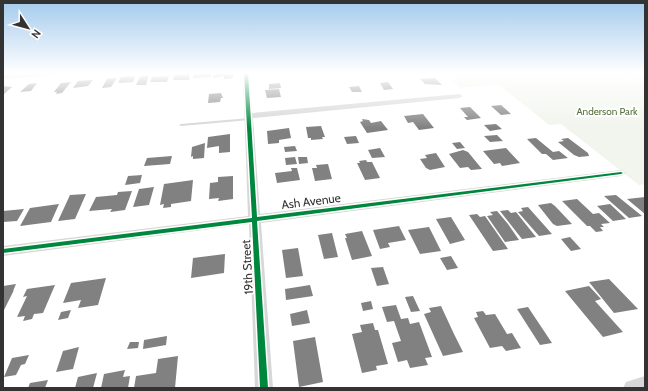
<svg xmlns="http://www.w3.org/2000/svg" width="648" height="391" viewBox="0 0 648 391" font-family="Cabin,sans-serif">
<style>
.green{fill:#f1f5ed}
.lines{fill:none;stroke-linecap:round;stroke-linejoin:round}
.stream{stroke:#ddebf3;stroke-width:3}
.building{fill:#818181}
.service{fill:#d7d7d7;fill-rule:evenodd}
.minor{fill:#d7d7d7;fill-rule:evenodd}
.cycleway-casing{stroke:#fff;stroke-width:3}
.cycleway{fill:#00873e;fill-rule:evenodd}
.labels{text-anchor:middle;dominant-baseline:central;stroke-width:4;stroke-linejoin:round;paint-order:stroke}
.far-park-label{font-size:10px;fill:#56703f;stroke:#fff}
.street-label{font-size:12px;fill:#333;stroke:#fff}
</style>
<rect width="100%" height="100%" fill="#fff"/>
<!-- green -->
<path class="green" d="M444,73h201v111l-6,1 -78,-61 -12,1 -51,-41 -38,4z"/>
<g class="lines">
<!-- stream -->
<path class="stream" d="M624,73l21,7"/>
</g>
<!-- building -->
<path class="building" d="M194,73h17v4l-18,1z
M214,73h19v5l-9,1v-3l-11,2z
M190,74l-1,6h-16l1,-5z
M149,75l-3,10h-10l4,-8z
M135,76l-2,6 -15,1 3,-6z
M169,76l-2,6h-17l2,-5z
M117,78l-6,9 -9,1 5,-9z
M435,78l7,7 -17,-1 -5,-5z
M93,80l-5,6 -15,2 5,-7z
M71,82l-9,11 -6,1 1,-2h-3l7,-9z
M388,82l5,7 -9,1 -4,-7z
M37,83l-6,8 -11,1 9,-8z
M280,83l1,5 -12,1v-5z
M3,86l9,1 -9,8z
M359,86l3,6h-10l-3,-5z
M279,89l2,8 -14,1 -2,-8z
M221,93l2,5h-2l-1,4 -12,1 1,-9z
M501,105l10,9 -10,1 -10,-9z
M470,107l11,11 -14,2 -3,-3h4l-8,-9z
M423,114l11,14 -15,2 -6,-8 -5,1 -4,-7z
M362,119l7,1 2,3 10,-2 7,9 -21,3 -7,-11 3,-1z
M496,124l6,5 -12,2 -6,-6z
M321,126l4,11h-3l1,2 -12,1v-2h-3l-2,-11z
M289,128l2,10 -12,2v3l-11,1 -1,-13z
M230,134v18l-11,1v-7l-12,2 1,-11z
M497,135l6,6 -13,1 -6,-6z
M356,136l3,7 -12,1 -3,-7z
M536,138l17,14 6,-1 9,7 -15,2 -7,-6h-4l-15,-15z
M568,138l20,15 1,3 -10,1 -5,-2 -16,-13 6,-1 -3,-2z
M460,142l5,6 -8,1 -5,-6z
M205,143l-1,15 -11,1v-3l-2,1 1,-10z
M295,146l2,5 -12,1 -1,-5z
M380,148l5,9 -13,1 -4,-8z
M506,148l14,15 -18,3 -2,-3 -6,1 -11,-13z
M463,150l5,2 14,17 -11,1 -3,-3 -8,1 -11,-14z
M436,153l9,14 -15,3 -4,-2 -6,-9 7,-1 -2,-3z
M172,156l-2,8 -26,2 3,-8z
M295,157l2,7 -11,1 -1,-7z
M298,157h9l1,6 -9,1z
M366,160l1,2h5l8,16 -15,2 -8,-17h3l-1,-2z
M328,164l4,15 -17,2 -3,-13h5l-1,-3z
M291,168h6l3,12 -23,3 -2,-10 17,-2z
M142,175l-2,8 -15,2 3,-9z
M233,176v23l-15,2 1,-3 -10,1 1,-16 8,-1v-5z
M193,180l-2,21 -20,3v3l-8,1 1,-4 -4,1 4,-21z
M154,187l-5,18 -16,2 6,-18z
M132,191l-7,19 -15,2 2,-3 -23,2 7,-14 21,-2 1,-3z
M86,194l-11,25 -17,2 12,-26z
M616,195l26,21 -13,2 -25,-22z
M645,197v17l-18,-15z
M577,199l16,15 6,-1 11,10 -9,1 3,3h-4l3,4 -7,1 -6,-6h-3l-25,-25z
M551,203l4,3 17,18 -15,2 -4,-2 -15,-19z
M59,204l-8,18 -31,4 10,-18z
M610,204l16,15 -13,2 -16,-15z
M528,207l24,27 -13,2 -21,-24 5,-1 -2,-3z
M24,209l-7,12 -14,1v-11z
M508,210l3,3 5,-1 20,25 -14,2 -22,-28z
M497,211l11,13 11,16 -14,2 -18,-26 6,-1 -3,-3z
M477,214l3,3 5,-1 23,33 -15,2 -24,-36z
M451,217l14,23 -15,4 -14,-25z
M399,226l7,14 -18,3 2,4 -10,2 -7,-19z
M429,227l12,24 -21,3 -12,-24z
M362,231l10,25 -20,4 -7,-22h2l-2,-4z
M332,233l6,24 -14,2 -6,-24z
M570,237l11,12 -10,2 -10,-12z
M298,248l5,28 -17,2 -4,-28z
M225,254l-1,19 -33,5 2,-20z
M451,256l7,12 -11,2 -7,-12z
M383,267l6,17 -12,2 -6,-18z
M106,278l-8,27 -20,3 3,-8 -18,3 8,-20z
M609,279l29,30 -24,4 -25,-31z
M16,284l-3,7 1,-1 -11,22v-26z
M55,285l-12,28 -9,1 -2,5 -9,2 2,-5 -8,1 10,-21 -4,1 4,-8z
M310,285l3,11 -27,4 -1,-11z
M589,286l12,13 -6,2 28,31 -20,5 -38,-46z
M413,296l7,15 -9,1 -6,-15z
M371,301l2,8 -10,2 -2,-8z
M396,305l5,14 7,-1 2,6 9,-2 13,35 -7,1 3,7 -18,3 -3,-8 -9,2 -6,-19 9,-2 -7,-20 -7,1 -5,-15z
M441,306l13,28 9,18 -20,4 -19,-42 7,-2 -2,-4z
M528,307l24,36 -12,2 -23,-36z
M71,310l-3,8 -10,2 3,-8z
M307,310l3,13 -18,3 -2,-12z
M483,311l3,4 9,-1 12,20 5,-1 9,15 -15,3 -4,-5 -12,2 -16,-30 4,-1 -2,-5z
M373,323l2,7h3l10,34 -12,2 1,4 -15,3 -10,-39 10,-2 -2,-7z
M167,336l-1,9 -23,4 1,-9z
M315,337l8,45 -24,5 -6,-46z
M130,342h9l-1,6 -11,1z
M79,347l-6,22 -17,3 7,-21z
M29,355l-4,9 -4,1 -5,10 -12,2 8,-19z
M178,356l-3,32h-41l2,-12 20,-3 2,-14z
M125,370l-2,7 7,-1 -2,12h-27l3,-14z
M97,373l-4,15h-18l3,-11z
M48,380l-3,8h-17l2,-5z"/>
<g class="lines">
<!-- service -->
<path class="service" d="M249,118h1v2l-69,6 -2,-1 2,-1z"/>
<!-- minor -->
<path class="minor" d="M29,73h34l-3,2 -57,4v-4z
M243,73h6l3,40 207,-19 4,2 -4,2 -206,20 7,96 361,-44 5,3 -5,3 -360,47 12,165h-18l-6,-164 -246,32v-10l245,-30z
M645,376v12h-22l3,-6z"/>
<!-- cycleway casing -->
<g class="cycleway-casing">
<path id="cycleway" d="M244,73h4l9,144 364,-45 2,1 -2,1 -364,47 11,167h-8l-8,-166 -249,31v-4l249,-31z"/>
</g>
<!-- cycleway -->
<use href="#cycleway" class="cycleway"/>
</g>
<!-- sky -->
<linearGradient id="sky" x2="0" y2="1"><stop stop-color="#a3caec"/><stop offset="0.57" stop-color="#fff"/><stop offset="1" stop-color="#fff" stop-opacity="0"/></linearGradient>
<rect width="648" height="128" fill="url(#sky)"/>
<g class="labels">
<!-- far-park labels -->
<g class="far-park-label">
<text x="607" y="111">Anderson Park</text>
</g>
<!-- street labels -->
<g class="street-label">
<text transform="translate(311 201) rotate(-7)">Ash Avenue</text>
<text transform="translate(247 267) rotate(-93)">19th Street</text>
</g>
</g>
<!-- border -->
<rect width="648" height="391" fill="none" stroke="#333333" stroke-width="8"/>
<!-- north arrow -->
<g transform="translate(28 28) rotate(126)" stroke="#ffffff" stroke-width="3" paint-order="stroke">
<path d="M0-3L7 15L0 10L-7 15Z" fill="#333333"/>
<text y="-6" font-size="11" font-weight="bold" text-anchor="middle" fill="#333333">N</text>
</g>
</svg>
